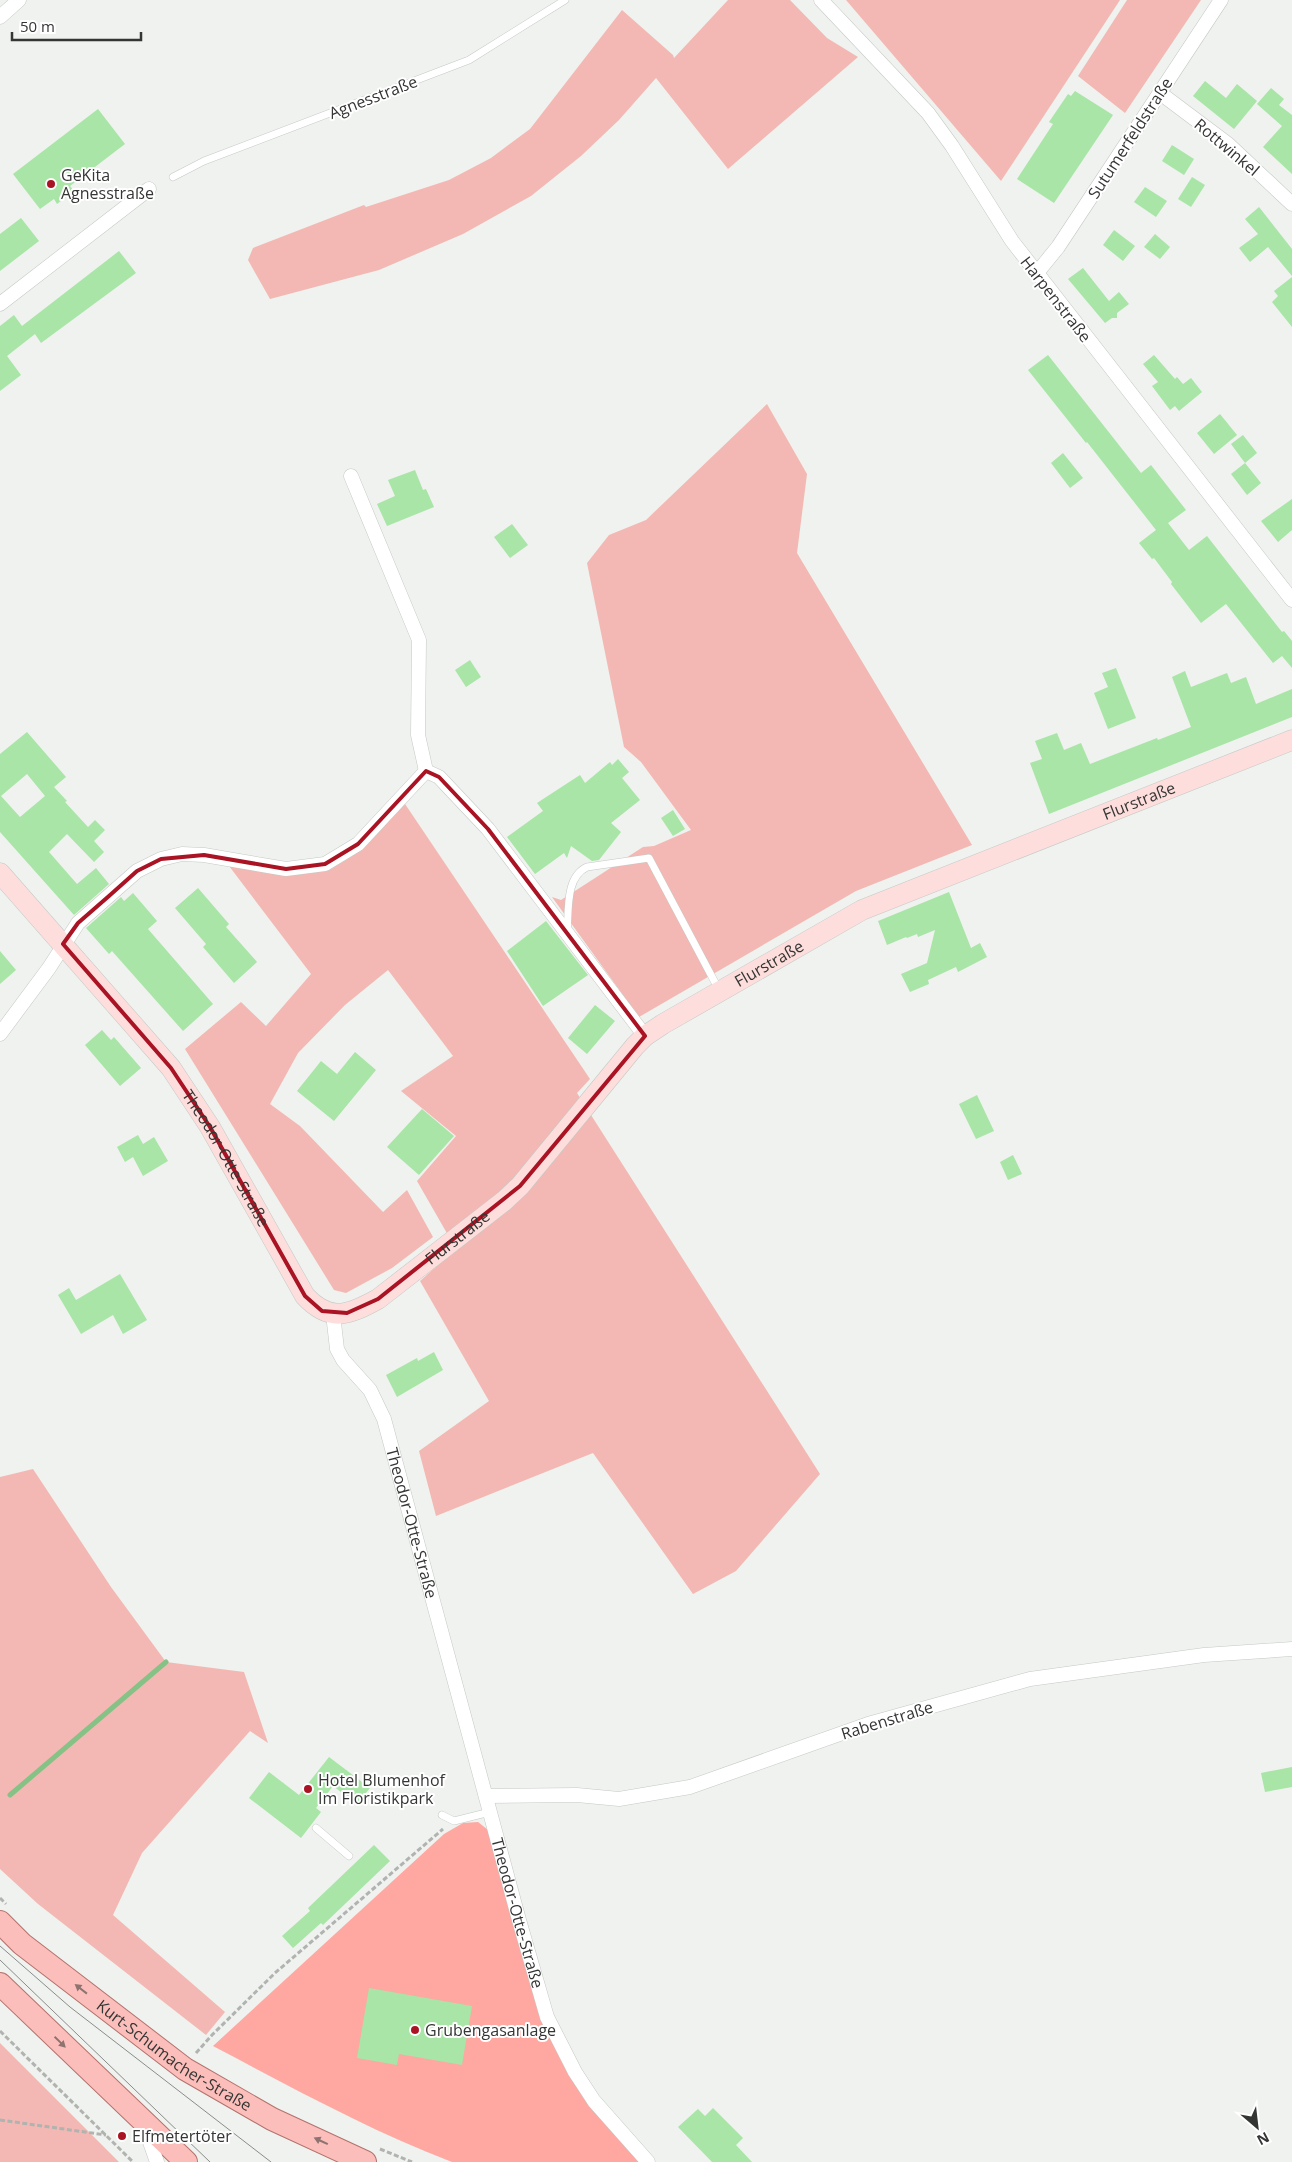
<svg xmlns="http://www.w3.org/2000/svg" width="1292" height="2162" viewBox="0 0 1292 2162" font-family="'Open Sans',sans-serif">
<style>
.green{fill:#f3b8b3}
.forest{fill:#ffa7a1}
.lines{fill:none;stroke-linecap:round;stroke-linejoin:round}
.stream{stroke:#86c286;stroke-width:5}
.building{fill:#a8e5a7;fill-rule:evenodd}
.lane-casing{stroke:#c5c9c5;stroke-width:8}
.street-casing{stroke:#c5c9c5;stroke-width:15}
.secondary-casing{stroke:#c5c9c5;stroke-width:21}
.primary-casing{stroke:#b4726d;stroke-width:24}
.path{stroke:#b0b3b0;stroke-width:3;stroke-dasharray:5 2.5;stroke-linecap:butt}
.lane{stroke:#fff;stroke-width:7}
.street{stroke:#fff;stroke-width:14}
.secondary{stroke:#fddedc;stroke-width:20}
.primary{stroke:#fbbeba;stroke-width:22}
.tram{stroke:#8a8c89;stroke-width:1}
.oneway{fill:#8e7370}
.marked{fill:none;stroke:#a91323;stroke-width:4;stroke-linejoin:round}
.poi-dot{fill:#a91323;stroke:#fff;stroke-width:2}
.labels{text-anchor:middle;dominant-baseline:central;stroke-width:4;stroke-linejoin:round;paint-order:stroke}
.street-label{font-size:16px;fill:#343634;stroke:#fff}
.poi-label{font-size:16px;fill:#343634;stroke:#fff;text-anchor:start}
</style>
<rect width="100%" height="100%" fill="#eff2ee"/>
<!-- green -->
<path class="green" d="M728,0h62l37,38 31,19 -130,112 -72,-91 -37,42 -38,36 -50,40 -68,38 -84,36 -109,29 -22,-39 5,-12 111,-43 2,2 83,-27 42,-22 39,-29 92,-119 51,45 1,3z
M846,0h274l-119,181z
M1127,0h74l-76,113 -47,-37z
M767,404l40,70 -10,79 175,292 -116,46 -217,126 -87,-120 9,3 82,-53 11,-1 37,-16 -50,-68 -17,-15 -37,-184 22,-28 37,-15z
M403,801l187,278 -13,14 243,381 -84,97 -43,23 -100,-141 -157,63 -17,-65 70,-50 -69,-120 36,-32 -39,-68 39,-45 -55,-45 52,-35 -65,-86 -43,35 -47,48 -28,51 30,22 83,86 24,-22 26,47 -41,31 -46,25 -12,-3 -149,-241 56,-47 25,24 45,-52 -85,-112 89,9z
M33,1469l78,118 55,75 78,10 24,71 -18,-12 -108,122 -29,62 112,97 -19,23 -168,-131 -38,-35v-392z
M0,2043l119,119h-119z"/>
<!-- forest -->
<path class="forest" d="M478,1822l10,8 50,175 104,157h-190c-83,-32 -161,-75 -239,-116l231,-212 19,-11z"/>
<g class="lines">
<!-- stream -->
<path class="stream" d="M10,1795l156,-133"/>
</g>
<!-- building -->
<path class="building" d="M1205,81l21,17 11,-14 20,17 -23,28 -41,-33z
M1271,88l13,11 -5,6 13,10v59l-29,-27 19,-21 -25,-22z
M1075,91l38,24 -59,88 -37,-24 36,-55 -4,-2 19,-28 3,2z
M98,109l27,35 -55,42 4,5 -17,13 -3,-5 -14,10 -27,-35z
M1172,145l22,14 -10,16 -22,-14z
M1192,177l13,8 -14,22 -13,-8z
M1145,187l22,14 -11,16 -22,-15z
M1259,207l33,42v27l-24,-29 -18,15 -11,-14 19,-14 -13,-15z
M21,218l18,23 -39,30v-37z
M1114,230l21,16 -12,15 -20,-16z
M1155,234l15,13 -10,12 -16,-12z
M119,251l17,22 -95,70 -6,-9 -28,22 14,19 -21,16v-65l14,-11 8,11z
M1083,268l26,33 10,-9 10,12 -12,9v5h-5l-7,5 -37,-44z
M1292,277v50l-20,-25 6,-6 -4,-5z
M1048,355l93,118 10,-8 35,45 -18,13 21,27 18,-14 75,96 2,-1 8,10v27l-10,-12 -9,7 -47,-59 -25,19 -30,-39 1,-2 -18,-24 -2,1 -13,-16 17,-13 -69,-88 -1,1 -58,-73z
M1154,355l21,24 2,-2 6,7 8,-6 11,14 -23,19 -4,-5 -5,4 -18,-24 6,-4 -15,-18z
M1220,414l17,21 -23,19 -17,-21z
M1243,435l14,18 -12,10 16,20 -14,12 -16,-21 14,-11 -14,-19z
M1063,453l20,25 -13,10 -19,-25z
M415,470l8,20 3,-1 8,18 -47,19 -10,-22 18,-8 -7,-16z
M1292,499v31l-14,12 -17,-21z
M512,524l16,21 -18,13 -16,-21z
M470,660l11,17 -15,10 -11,-17z
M1116,668l20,50 -28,11 -14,-36 14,-6 -6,-14z
M1185,671l6,16 36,-14 4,10 15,-6 10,27 36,-15v28l-243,97 -19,-51 12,-4 -7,-18 22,-8 7,17 17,-7 9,21 67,-26 1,2 33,-13 -19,-50z
M27,732l39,45 -12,10 13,14 -2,1 23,25 7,-7 10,10 -11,11 10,11 -10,10 -27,-28 -18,18 28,32 19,-16 13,16 -35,31 -74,-83v-78zM27,774l18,22 -25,21 -19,-21z
M618,759l11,13 -7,6 18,22 -29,23 10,9 -22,28 -7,1 -21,-15 -4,12 -3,-5 -29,21 -28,-37 36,-26 -6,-8 43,-28 5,8 25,-21 2,3z
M673,810l12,19 -12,7 -12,-18z
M198,888l31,36 -3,3 31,35 -23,21 -31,-36 3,-3 -31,-36z
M949,892l22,56 9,-5 7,14 -29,15 -2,-5 -28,13 1,4 -19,8 -9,-18 26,-11 8,-33 -17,7 -1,-3 -10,4 -1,-1 -19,8 -9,-24z
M133,893l24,28 -9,8 65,75 -30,27 -71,-80 -3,3 -23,-26 35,-31 3,4z
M546,921l42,54 -45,31 -36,-55z
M0,951l16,19 -16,14z
M595,1005l20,16 -28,33 -19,-16z
M102,1030l9,10 3,-3 27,31 -21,18 -35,-41z
M355,1052l21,18 -42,51 -37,-30 24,-30 16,13z
M977,1095l17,36 -18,8 -17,-35z
M422,1109l32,27 -35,39 -32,-28z
M138,1135l5,9 11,-7 14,24 -25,15 -10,-19 -8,5 -8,-15z
M1013,1155l9,19 -14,6 -8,-18z
M120,1274l27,46 -24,14 -10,-19 -32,19 -23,-39 11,-7 7,12z
M434,1352l9,18 -46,27 -11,-22 31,-17 1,3z
M329,1757l41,31 -13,16 -24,-18 -17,22 5,4 -20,26 -52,-40 20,-26 30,23z
M1292,1767v20l-27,5 -4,-19z
M374,1845l16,16 -67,64 -2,-2 -28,25 -11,-12 28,-25 -2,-3z
M369,1988l103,18 -10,59 -63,-11 -2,11 -40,-7z
M713,2108l30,30 -7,7 16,17h-40l-34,-35 20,-18 7,7z"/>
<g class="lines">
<!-- lane casing -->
<g class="lane-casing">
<path id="lane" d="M173,177l31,-16 265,-101 96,-60
M567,932c2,-21 -2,-55 20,-65l62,-9 70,132
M442,1815l12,6 36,-9
M316,1828l33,28"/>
</g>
<!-- street casing -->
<g class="street-casing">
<g id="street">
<path d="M821,0l107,113 24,33 60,95 280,359"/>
<path d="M0,17l19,-17"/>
<path d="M1160,93l68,51 64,60"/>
<path d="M1036,274l22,-27 163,-247"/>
<path d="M0,304l149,-115"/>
<path d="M351,476l68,164 -1,95 8,36 13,6 49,52 157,207"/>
<path d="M0,1034l49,-66 29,-45 59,-52 24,-12 21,-5 22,1 82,14 39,-5 33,-20 68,-73"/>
<path id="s1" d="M333,1314l4,35 6,11 27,30 14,29 135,501 28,97 28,55 19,29 54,61"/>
<path d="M486,1796l91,-1 42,4 71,-12 178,-63 162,-45 174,-24 88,-6"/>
<path d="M145,2128l12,34"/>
</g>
</g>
<!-- secondary casing -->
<g class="secondary-casing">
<g id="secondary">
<path id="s2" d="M0,873l171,195 39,59 95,169c25,27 44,19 73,3l126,-98 16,-15 115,-140 10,-10 18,-12 199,-114 430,-170"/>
</g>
</g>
<!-- primary casing -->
<g class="primary-casing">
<g id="primary">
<path id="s3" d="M0,1922l22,22 163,125 87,50 93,43"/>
<path d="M0,1984l186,178"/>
</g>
</g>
<!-- path -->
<path class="path" d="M0,1898l6,6
M0,2031l133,131
M196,2053l16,-18 63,-62 168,-144
M0,2120l106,15
M380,2149l32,13"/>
<!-- lane -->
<use href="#lane" class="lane"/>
<!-- street -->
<use href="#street" class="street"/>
<!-- secondary -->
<use href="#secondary" class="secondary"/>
<!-- primary -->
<use href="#primary" class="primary"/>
<!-- tram -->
<path class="tram" d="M0,1946l70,61 201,155
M0,1960l210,202"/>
</g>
<!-- one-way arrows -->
<defs><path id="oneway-solid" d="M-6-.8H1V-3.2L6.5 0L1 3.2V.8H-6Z" transform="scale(1.25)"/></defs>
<g class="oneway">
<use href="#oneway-solid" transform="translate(81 1989) rotate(-142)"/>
<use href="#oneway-solid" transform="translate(60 2042) rotate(44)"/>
<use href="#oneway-solid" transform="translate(321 2141) rotate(-155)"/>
</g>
<!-- marked area -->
<path class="marked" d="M426,771l13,6 49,52 157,207 -125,150 -142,113 -31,14 -25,-2 -17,-15 -95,-169 -39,-59 -108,-124 15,-21 31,-27 28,-25 24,-12 43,-4 82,14 39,-5 33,-20z"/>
<!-- markers -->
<g class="poi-dot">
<circle cx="51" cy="184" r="5"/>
<circle cx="308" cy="1789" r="5"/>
<circle cx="415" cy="2030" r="5"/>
<circle cx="122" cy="2136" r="5"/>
</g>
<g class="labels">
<!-- street labels -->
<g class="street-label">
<text transform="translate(373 97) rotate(-21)">Agnesstraße</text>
<text transform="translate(1130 138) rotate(-57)">Sutumerfeldstraße</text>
<text transform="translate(1227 147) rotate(40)">Rottwinkel</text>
<text transform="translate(1056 299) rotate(52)">Harpenstraße</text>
<text stroke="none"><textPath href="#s2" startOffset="1531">Flurstraße</textPath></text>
<text stroke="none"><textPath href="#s2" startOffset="1126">Flurstraße</textPath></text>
<text stroke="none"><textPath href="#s2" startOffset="365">Theodor-Otte-Straße</textPath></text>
<text stroke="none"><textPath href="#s2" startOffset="706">Flurstraße</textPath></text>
<text stroke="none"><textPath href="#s1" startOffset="228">Theodor-Otte-Straße</textPath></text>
<text transform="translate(887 1720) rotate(-17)">Rabenstraße</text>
<text stroke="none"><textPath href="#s1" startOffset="632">Theodor-Otte-Straße</textPath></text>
<text stroke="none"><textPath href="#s3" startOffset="220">Kurt-Schumacher-Straße</textPath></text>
</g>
<!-- poi labels -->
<g class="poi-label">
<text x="61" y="175">GeKita<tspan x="61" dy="18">Agnesstraße</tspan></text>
<text x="318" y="1780">Hotel Blumenhof<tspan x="318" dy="18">Im Floristikpark</tspan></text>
<text x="425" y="2030">Grubengasanlage</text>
<text x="132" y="2136">Elfmetertöter</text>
</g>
</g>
<!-- north arrow -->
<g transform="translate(1257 2127) rotate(152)" stroke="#ffffff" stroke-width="4" paint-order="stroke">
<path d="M0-4L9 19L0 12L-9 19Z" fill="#343634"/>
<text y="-8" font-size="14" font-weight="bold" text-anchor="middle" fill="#343634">N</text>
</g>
<!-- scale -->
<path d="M12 32v8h129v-8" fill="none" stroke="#343634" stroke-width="2.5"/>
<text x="20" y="32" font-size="15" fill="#343634" stroke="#ffffff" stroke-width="4" paint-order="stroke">50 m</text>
</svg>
